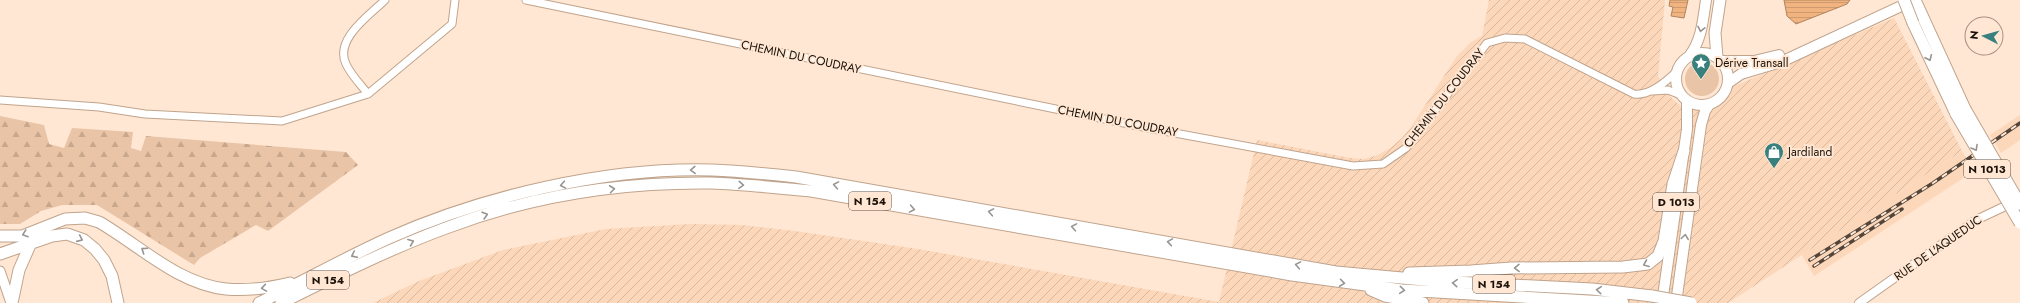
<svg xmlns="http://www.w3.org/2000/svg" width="2020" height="303" viewBox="0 0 2020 303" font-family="Jost,sans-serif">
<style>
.built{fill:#fcd7ba}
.industrial{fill:url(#industrial-furrows)}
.green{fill:#eac4a6}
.forest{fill:url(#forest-firs)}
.water{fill:url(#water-rules);stroke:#b1835d}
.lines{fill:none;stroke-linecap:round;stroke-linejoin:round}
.minor-casing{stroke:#c0a48d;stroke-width:9}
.tertiary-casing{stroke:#c0a48d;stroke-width:10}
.secondary-casing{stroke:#c0a48d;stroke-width:11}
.primary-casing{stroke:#c0a48d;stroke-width:12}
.trunk-casing{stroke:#c0a48d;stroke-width:13}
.minor{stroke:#fff;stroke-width:7}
.tertiary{stroke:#fff;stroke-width:8}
.secondary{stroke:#fff;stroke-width:9}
.primary{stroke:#fff;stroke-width:10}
.trunk{stroke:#fff;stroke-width:11}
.rail-casing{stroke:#53453a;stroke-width:3.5}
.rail{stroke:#ffe7d3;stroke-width:2;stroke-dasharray:6;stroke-linecap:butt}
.trunk-bridge-casing{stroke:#c0a48d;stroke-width:13;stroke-linecap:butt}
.trunk-bridge{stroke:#fff;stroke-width:11}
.oneway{stroke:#989490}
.labels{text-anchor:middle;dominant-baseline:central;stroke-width:4;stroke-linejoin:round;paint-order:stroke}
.shield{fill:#ffe7d3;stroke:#5f5145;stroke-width:1}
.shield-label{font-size:11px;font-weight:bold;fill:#1b1108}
.street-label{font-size:12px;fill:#1b1108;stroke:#ffe7d3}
.poi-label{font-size:12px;fill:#1b1108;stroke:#ffe7d3;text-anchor:start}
</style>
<defs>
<pattern id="industrial-furrows" width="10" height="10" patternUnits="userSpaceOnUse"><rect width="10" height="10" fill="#fcd7ba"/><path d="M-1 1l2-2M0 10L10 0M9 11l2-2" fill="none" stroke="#d7b89e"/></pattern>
<pattern id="forest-firs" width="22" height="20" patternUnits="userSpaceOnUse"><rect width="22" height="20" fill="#eac4a6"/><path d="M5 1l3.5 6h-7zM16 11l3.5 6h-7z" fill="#c8a78d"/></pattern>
<pattern id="water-rules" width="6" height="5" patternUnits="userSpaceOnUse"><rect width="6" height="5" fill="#f1b481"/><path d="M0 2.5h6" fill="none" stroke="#ce9a6e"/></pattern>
</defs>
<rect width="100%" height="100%" fill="#ffe7d3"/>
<!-- built -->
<path class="built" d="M2020,115v25l-19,13 -11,-18z
M1962,151l12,20 -160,105 -12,-21z"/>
<!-- industrial -->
<path class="industrial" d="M1489,0h176l-7,76 9,18 16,14 211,-90 68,133 -234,152h-1355l46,-22 84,-31 103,-21 85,-5 50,1 54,6 123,18 301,53 38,-162 93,18 14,1 14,-4 12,-7 12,-10 9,-11 46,-71 14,-14 11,-6z"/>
<!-- green -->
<path class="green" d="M1685 79a17 17 0 1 1 34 0a17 17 0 1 1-34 0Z"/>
<!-- forest -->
<path class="forest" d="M0,116l44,9 5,19 15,4 8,-20 61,4 -2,16 10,3 5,-15 200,16 12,13 -90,66 -12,-6 -56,33 -6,7 -97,-60h-35l-21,6 -21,13h-20z"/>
<!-- water -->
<path class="water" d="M1670,0h18l-4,18 -13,-2 2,-9 -4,-1z
M1784,0h66l-3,4 -51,20 -9,-8z"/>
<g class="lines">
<!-- minor casing -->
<g class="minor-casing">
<path id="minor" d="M526,0l627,129 200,37 30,-2 23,-16 81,-105 18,-5 20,1 109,55c15,2 32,-12 43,-23
M1652,91l16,-1 13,5
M368,94c-7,-9 -17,-19 -22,-30 -12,-25 24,-49 39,-64
M0,100l99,7 46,7 137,7 86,-27 84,-70 3,-24"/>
</g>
<!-- tertiary casing -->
<g class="tertiary-casing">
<path id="tertiary" d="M1859,303l117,-83 38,-18"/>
</g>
<!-- secondary casing -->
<g class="secondary-casing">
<path id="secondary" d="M0,271l11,32"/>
</g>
<!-- primary casing -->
<g class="primary-casing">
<path id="primary" d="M1676 79a26 26 0 1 1 52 0a26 26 0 1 1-52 0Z
M1690,55c12,-16 13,-36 16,-55
M1721,61h33l25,-6
M1728,83l13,-9 40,-12 131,-61
M1662,303l25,-174v-28
M1676,303l25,-178 4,-14 4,-6"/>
</g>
<!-- trunk casing -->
<g class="trunk-casing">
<path id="trunk" d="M1915,0l50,109
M1913,23l43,91
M1717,57l-2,-24 5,-33
M0,236h22l43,-17 20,-1 14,4c40,23 79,62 127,67 22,2 43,-1 64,-6
M0,254l52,-18 15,-2 17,6 11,9 9,11 8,16 6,27
M1409,273l62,-2 40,-3 112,-1 25,-3 10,-8 6,-15 9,-57 11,-33
M1371,290l14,6 38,7
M12,303l7,-33 11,-25
M259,303c43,-21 86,-45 130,-65 94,-42 218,-71 323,-68 28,1 56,4 84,7l540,95 99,9 157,8 60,7
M281,303c54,-27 108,-54 165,-75 84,-32 176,-46 265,-45 33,1 66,5 100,8l481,84 110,15 221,13"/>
</g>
<!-- minor -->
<use href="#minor" class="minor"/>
<!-- tertiary -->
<use href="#tertiary" class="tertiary"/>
<!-- secondary -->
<use href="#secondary" class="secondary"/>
<!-- primary -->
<use href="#primary" class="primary"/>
<!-- trunk -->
<use href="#trunk" class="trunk"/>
<!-- rail casing -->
<g class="rail-casing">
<path id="rail" d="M1810,260l123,-77 87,-60
M1814,266l88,-57"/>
</g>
<!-- rail -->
<use href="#rail" class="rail"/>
<!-- trunk-bridge casing -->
<g class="trunk-bridge-casing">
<path id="trunk-bridge" d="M1904,0l9,23
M1965,109l55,95
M1956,114l64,109
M1652,296l39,7"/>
</g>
<!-- trunk-bridge -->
<use href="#trunk-bridge" class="trunk-bridge"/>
</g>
<!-- one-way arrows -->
<defs><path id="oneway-chevron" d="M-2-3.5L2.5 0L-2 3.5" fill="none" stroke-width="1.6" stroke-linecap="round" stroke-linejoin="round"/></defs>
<g class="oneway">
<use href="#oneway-chevron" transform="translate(1701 29) rotate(102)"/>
<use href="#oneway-chevron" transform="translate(1929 58) rotate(65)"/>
<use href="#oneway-chevron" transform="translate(1975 148) rotate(60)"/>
<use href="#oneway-chevron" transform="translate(693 170) rotate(178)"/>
<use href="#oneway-chevron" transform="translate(563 185) rotate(170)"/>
<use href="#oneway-chevron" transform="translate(741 185) rotate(3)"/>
<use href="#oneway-chevron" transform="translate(836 185) rotate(-170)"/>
<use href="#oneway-chevron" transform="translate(612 189) rotate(-7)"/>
<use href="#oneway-chevron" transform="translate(912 209) rotate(10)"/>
<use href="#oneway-chevron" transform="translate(991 212) rotate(-170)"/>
<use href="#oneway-chevron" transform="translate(485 215) rotate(-16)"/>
<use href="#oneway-chevron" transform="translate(1074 227) rotate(-170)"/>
<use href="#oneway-chevron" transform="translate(25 234) rotate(161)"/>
<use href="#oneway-chevron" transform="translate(1685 237) rotate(-82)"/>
<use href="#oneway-chevron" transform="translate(80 239) rotate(24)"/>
<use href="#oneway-chevron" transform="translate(411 242) rotate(-22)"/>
<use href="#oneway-chevron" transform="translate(1170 242) rotate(-171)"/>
<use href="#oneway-chevron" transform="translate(144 250) rotate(-146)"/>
<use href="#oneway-chevron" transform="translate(354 255) rotate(154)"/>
<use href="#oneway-chevron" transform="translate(1646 264) rotate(158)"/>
<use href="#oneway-chevron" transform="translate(1298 265) rotate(-170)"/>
<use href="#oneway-chevron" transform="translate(1517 268) rotate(179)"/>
<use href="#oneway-chevron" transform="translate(1342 283) rotate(8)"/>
<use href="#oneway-chevron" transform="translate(1455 283) rotate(-176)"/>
<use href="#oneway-chevron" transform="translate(264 288) rotate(171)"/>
<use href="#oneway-chevron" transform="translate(1402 290) rotate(5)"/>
<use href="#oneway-chevron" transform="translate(1599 290) rotate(-175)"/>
</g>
<!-- icons -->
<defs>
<g id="sight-pin" transform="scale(1)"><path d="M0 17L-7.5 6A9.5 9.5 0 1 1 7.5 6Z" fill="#37807e" stroke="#ffe7d3"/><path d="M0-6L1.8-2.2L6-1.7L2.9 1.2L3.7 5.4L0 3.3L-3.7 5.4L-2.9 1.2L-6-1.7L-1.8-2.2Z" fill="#fff"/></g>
<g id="shop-pin" transform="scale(1)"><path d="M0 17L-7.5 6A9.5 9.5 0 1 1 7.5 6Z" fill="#37807e" stroke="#ffe7d3"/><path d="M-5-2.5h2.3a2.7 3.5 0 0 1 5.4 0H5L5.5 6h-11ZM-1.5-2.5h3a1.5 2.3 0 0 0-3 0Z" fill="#fff"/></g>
</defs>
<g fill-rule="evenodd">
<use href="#sight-pin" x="1701" y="63"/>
<use href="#shop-pin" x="1774" y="152"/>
</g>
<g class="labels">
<!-- shield labels -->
<g class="shield">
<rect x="1964" y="160" width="46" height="18" rx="3"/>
<rect x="849" y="192" width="42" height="18" rx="3"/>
<rect x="1653" y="193" width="46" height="18" rx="3"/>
<rect x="307" y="271" width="42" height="18" rx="3"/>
<rect x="1473" y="275" width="42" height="18" rx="3"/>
</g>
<g class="shield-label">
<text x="1987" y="169">N 1013</text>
<text x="870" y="201">N 154</text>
<text x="1676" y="202">D 1013</text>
<text x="328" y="280">N 154</text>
<text x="1494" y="284">N 154</text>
</g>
<!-- street labels -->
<g class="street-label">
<text transform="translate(801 57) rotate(12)">CHEMIN DU COUDRAY</text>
<text transform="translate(1444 98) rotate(-52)">CHEMIN DU COUDRAY</text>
<text transform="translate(1118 121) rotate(11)">CHEMIN DU COUDRAY</text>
<text transform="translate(1938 248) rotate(-35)">RUE DE L'AQUEDUC</text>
</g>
<!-- poi labels -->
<g class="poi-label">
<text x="1715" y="63">Dérive Transall</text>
<text x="1788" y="152">Jardiland</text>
</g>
</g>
<!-- north arrow -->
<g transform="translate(1984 36) rotate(276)"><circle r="19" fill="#ffe7d3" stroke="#a49182"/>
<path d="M0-3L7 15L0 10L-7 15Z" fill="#37807e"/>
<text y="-6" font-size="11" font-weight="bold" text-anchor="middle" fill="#1b1108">N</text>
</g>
</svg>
